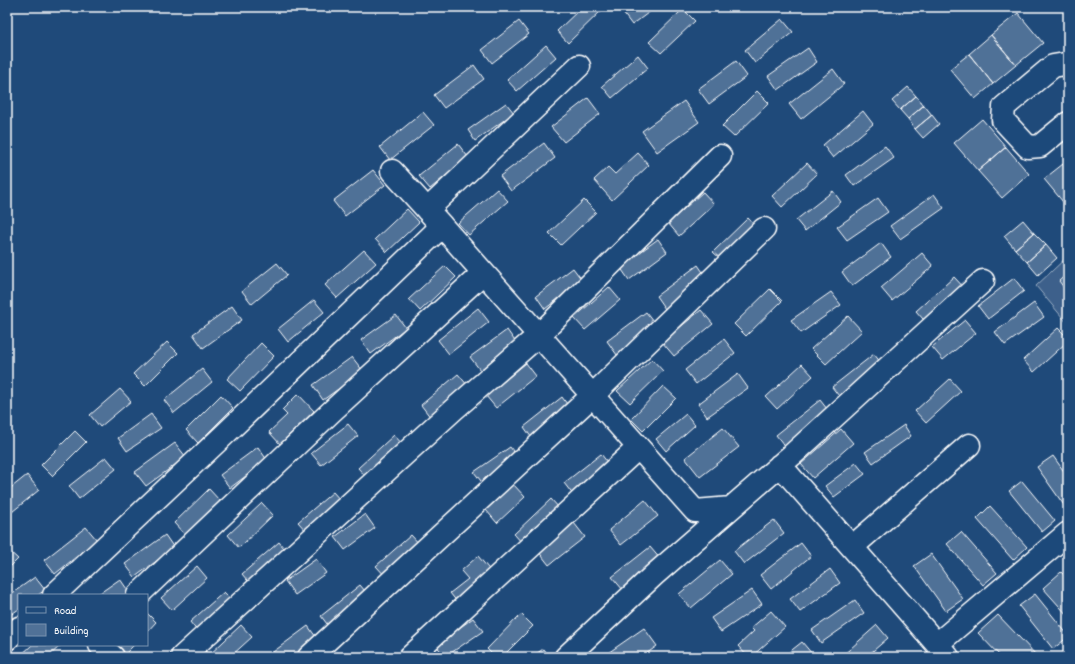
<svg xmlns="http://www.w3.org/2000/svg" width="1075" height="664" viewBox="0 0 1075 664" font-family="Dekko,sans-serif">
<style>
.green{fill:#3c618b;stroke:#9eb0c5}
.building{fill:#507197;stroke:#fff}
.lines{fill:none;stroke-linecap:round;stroke-linejoin:round}
.minor-casing{stroke:#fff;stroke-width:25}
.minor{stroke:#1f4a7a;stroke-width:22}
</style>
<rect width="100%" height="100%" fill="#1f4a7a"/>
<filter id="ink" filterUnits="userSpaceOnUse"><feTurbulence type="fractalNoise" baseFrequency=".025" numOctaves="2"/><feDisplacementMap in="SourceGraphic" scale="8" xChannelSelector="R" yChannelSelector="G"/><feConvolveMatrix kernelMatrix="1 2 1 2 8 2 1 2 1" color-interpolation-filters="sRGB"/></filter>
<g filter="url(#ink)">
<!-- green -->
<path class="green" d="M1068,256v68l-32,-38z"/>
<!-- building -->
<path class="building" d="M582,7h23l-37,36 -11,-12z
M630,7h26l-24,18 -9,-12z
M683,9l12,12 -34,32 -12,-11z
M1018,13l25,30 -27,22 -25,-30z
M782,19l11,13 -38,31 -10,-13z
M519,21l10,13 -37,29 -10,-13z
M991,35l25,30 -23,19 -24,-30z
M546,45l10,12 -39,34 -10,-11z
M808,48l9,14 -39,28 -10,-14z
M969,54l24,30 -18,15 -25,-30z
M638,55l10,13 -36,30 -10,-12z
M736,61l11,15 -38,28 -11,-15z
M474,65l10,14 -40,29 -10,-13z
M833,69l11,15 -43,35 -12,-15z
M908,87l8,9 -16,14 -8,-9z
M757,91l12,12 -35,34 -12,-11z
M916,96l8,9 -16,14 -8,-9z
M588,98l12,16 -36,28 -13,-15z
M684,101l15,21 -42,30 -15,-21z
M506,103l8,10 -39,28 -7,-11z
M924,105l8,10 -17,14 -7,-10z
M863,111l10,13 -40,34 -10,-13z
M423,112l11,13 -44,35 -10,-13z
M932,115l7,9 -16,14 -8,-9z
M982,119l24,28 -28,24 -24,-28z
M544,143l11,15 -44,33 -11,-15z
M458,144l10,13 -38,32 -11,-13z
M885,146l9,12 -40,28 -8,-11z
M1006,147l23,27 -27,24 -24,-27z
M638,153l11,12 -37,35 -18,-20 14,-13 7,7z
M1068,159v11l-5,-6z
M807,163l10,11 -35,33 -10,-11z
M1063,164l5,6v38l-24,-29z
M373,170l12,15 -40,31 -12,-15z
M497,189l11,12 -39,34 -11,-12z
M833,191l8,11 -36,29 -9,-11z
M703,192l11,12 -35,32 -11,-13z
M934,194l10,14 -44,31 -10,-13z
M878,198l10,14 -41,28 -10,-13z
M584,200l12,12 -35,33 -12,-12z
M407,209l12,13 -32,30 -12,-13z
M748,218l11,12 -34,33 -12,-11z
M1023,220l11,13 -19,16 -11,-13z
M1034,233l12,12 -19,17 -12,-13z
M658,239l9,13 -38,28 -9,-13z
M881,243l10,14 -39,29 -10,-14z
M1046,245l11,13 -19,17 -11,-13z
M364,250l12,13 -39,35 -12,-13z
M922,253l11,13 -41,35 -11,-13z
M277,263l10,12 -35,29 -10,-13z
M698,265l9,13 -42,31 -9,-13z
M445,266l11,11 -36,34 -11,-12z
M573,268l9,12 -37,29 -9,-13z
M1068,273v20l-9,-12z
M954,277l14,15 -38,35 -14,-16z
M1014,278l10,13 -36,28 -10,-13z
M609,287l11,13 -35,30 -11,-12z
M770,289l12,12 -36,35 -12,-12z
M831,292l10,13 -40,28 -10,-13z
M314,300l10,12 -36,30 -10,-13z
M1034,303l10,14 -39,28 -10,-13z
M232,306l10,14 -39,28 -10,-14z
M478,308l11,14 -40,32 -11,-14z
M701,310l12,14 -39,32 -12,-14z
M646,312l11,14 -40,29 -10,-14z
M396,315l10,13 -35,26 -10,-14z
M848,316l14,15 -36,33 -15,-15z
M965,320l11,13 -33,27 -11,-13z
M1058,328l10,10v3l-34,31 -11,-12z
M507,330l10,14 -37,26 -10,-13z
M724,339l11,14 -39,31 -11,-14z
M167,342l11,11 -33,33 -12,-12z
M261,343l13,13 -34,35 -13,-12z
M874,354l10,13 -42,33 -10,-13z
M352,357l11,14 -40,29 -10,-15z
M652,359l11,12 -33,32 -13,-12z
M526,363l10,13 -40,32 -10,-12z
M802,364l11,12 -36,33 -11,-12z
M202,369l10,13 -38,31 -10,-13z
M458,374l10,12 -37,32 -10,-13z
M738,374l10,14 -41,29 -9,-13z
M950,379l11,12 -35,32 -11,-12z
M663,386l13,12 -33,33 -12,-12z
M120,389l11,12 -31,26 -10,-12z
M298,394l16,17 -34,33 -11,-12 18,-17 -5,-5z
M221,395l12,13 -35,35 -12,-13z
M562,397l10,14 -38,30 -10,-14z
M820,400l11,14 -44,35 -11,-14z
M151,414l10,14 -34,23 -9,-13z
M686,414l9,11 -29,26 -10,-12z
M348,424l10,12 -37,29 -10,-12z
M904,425l7,11 -38,27 -8,-11z
M723,428l16,19 -39,30 -15,-19z
M841,429l12,14 -40,35 -12,-14z
M75,431l11,11 -34,34 -11,-11z
M394,435l11,12 -36,33 -11,-12z
M175,443l11,14 -40,29 -11,-14z
M258,447l9,13 -37,28 -10,-13z
M510,447l10,13 -36,25 -10,-13z
M601,454l10,13 -37,29 -10,-13z
M1053,456l15,21v30l-2,1 -29,-41z
M106,457l10,12 -37,30 -10,-13z
M856,463l9,11 -31,23 -9,-11z
M27,475l12,15 -32,26v-25z
M1022,481l33,40 -13,11 -33,-41z
M513,484l12,13 -28,26 -11,-13z
M209,489l11,12 -35,34 -11,-12z
M333,492l8,9 -34,31 -9,-10z
M551,499l9,10 -37,35 -9,-10z
M645,500l13,16 -37,29 -12,-15z
M262,503l11,12 -34,33 -11,-13z
M990,506l37,41 -14,13 -36,-41z
M365,514l10,14 -30,22 -10,-13z
M774,520l10,13 -40,31 -10,-13z
M574,523l11,14 -36,28 -11,-14z
M86,527l11,13 -42,34 -11,-14z
M961,532l36,41 -14,12 -36,-41z
M165,535l9,13 -39,29 -10,-13z
M411,535l11,12 -35,31 -11,-12z
M279,542l10,12 -37,32 -10,-12z
M801,543l10,13 -40,33 -11,-14z
M650,547l11,13 -38,30 -11,-13z
M7,549l11,10 -11,11z
M931,554l32,45 -17,12 -32,-45z
M478,556l15,18 -35,29 -8,-10 18,-14 -7,-8z
M316,559l10,14 -31,22 -10,-14z
M720,560l12,14 -41,34 -12,-14z
M197,566l10,12 -35,32 -11,-12z
M830,569l10,14 -40,29 -10,-13z
M1061,572l7,7v37l-25,-28z
M35,577l10,13 -7,5h-19v14l-12,8v-20z
M120,579l9,13 -5,3h-27z
M360,585l10,12 -40,31 -9,-12z
M752,590l10,14 -41,28 -10,-14z
M224,592l9,9 -35,31 -8,-10z
M1035,594l33,41v2l-15,12 -34,-43z
M855,600l9,13 -43,30 -9,-13z
M771,611l14,16 -34,30h-3l-10,-11 16,-15 -3,-3z
M147,613l9,9 -9,10z
M521,614l12,12 -31,31h-7l-8,-8z
M998,615l40,42h-37l-23,-24z
M473,618l10,13 -38,26 -9,-12z
M241,625l11,12 -22,20h-23z
M877,625l11,13 -22,19h-25z
M308,626l13,18 -18,13h-32l-2,-2z
M644,628l13,18 -15,11h-36l-1,-2z
M802,642l11,13 -2,2h-28z
M32,645h29l-13,12h-29z
M110,645h24l-12,12z
M543,649l6,8h-17z"/>
<g class="lines">
<!-- minor casing -->
<g class="minor-casing">
<path id="minor" d="M1068,66l-3,-2 -12,2 -49,41 -1,13 25,27 12,-1 28,-23
M427,210l152,-144
M442,226l253,285 36,-3
M780,465l168,192
M852,547l117,-102
M54,595l169,-159 219,-210 -50,-55
M138,595l193,-183 152,-139
M7,639l12,-11
M937,644l131,-111
M100,645l13,12
M182,657l271,-247 86,-75 181,-179
M309,657l283,-261 172,-167
M410,657l228,-209
M566,657l88,-82 138,-120 191,-174"/>
</g>
<!-- minor -->
<use href="#minor" class="minor"/>
</g>
</g>
<!-- margin -->
<rect width="1075" height="664" fill="none" stroke="#1f4a7a" stroke-width="24"/>
<rect x="12" y="12" width="1051" height="640" fill="none" stroke="#fff" stroke-width="1.5" filter="url(#ink)"/>
<!-- legend -->
<rect x="18" y="594" width="130" height="52" fill="#1f4a7a" stroke="#7992af"/>
<rect x="26" y="607" width="20" height="6" fill="#1f4a7a" stroke="#7992af"/>
<text x="54" y="614" font-size="12" fill="#ffffff">Road</text>
<rect x="26" y="624" width="20" height="12" fill="#507197" stroke="#7992af"/>
<text x="54" y="634" font-size="12" fill="#ffffff">Building</text>
</svg>
